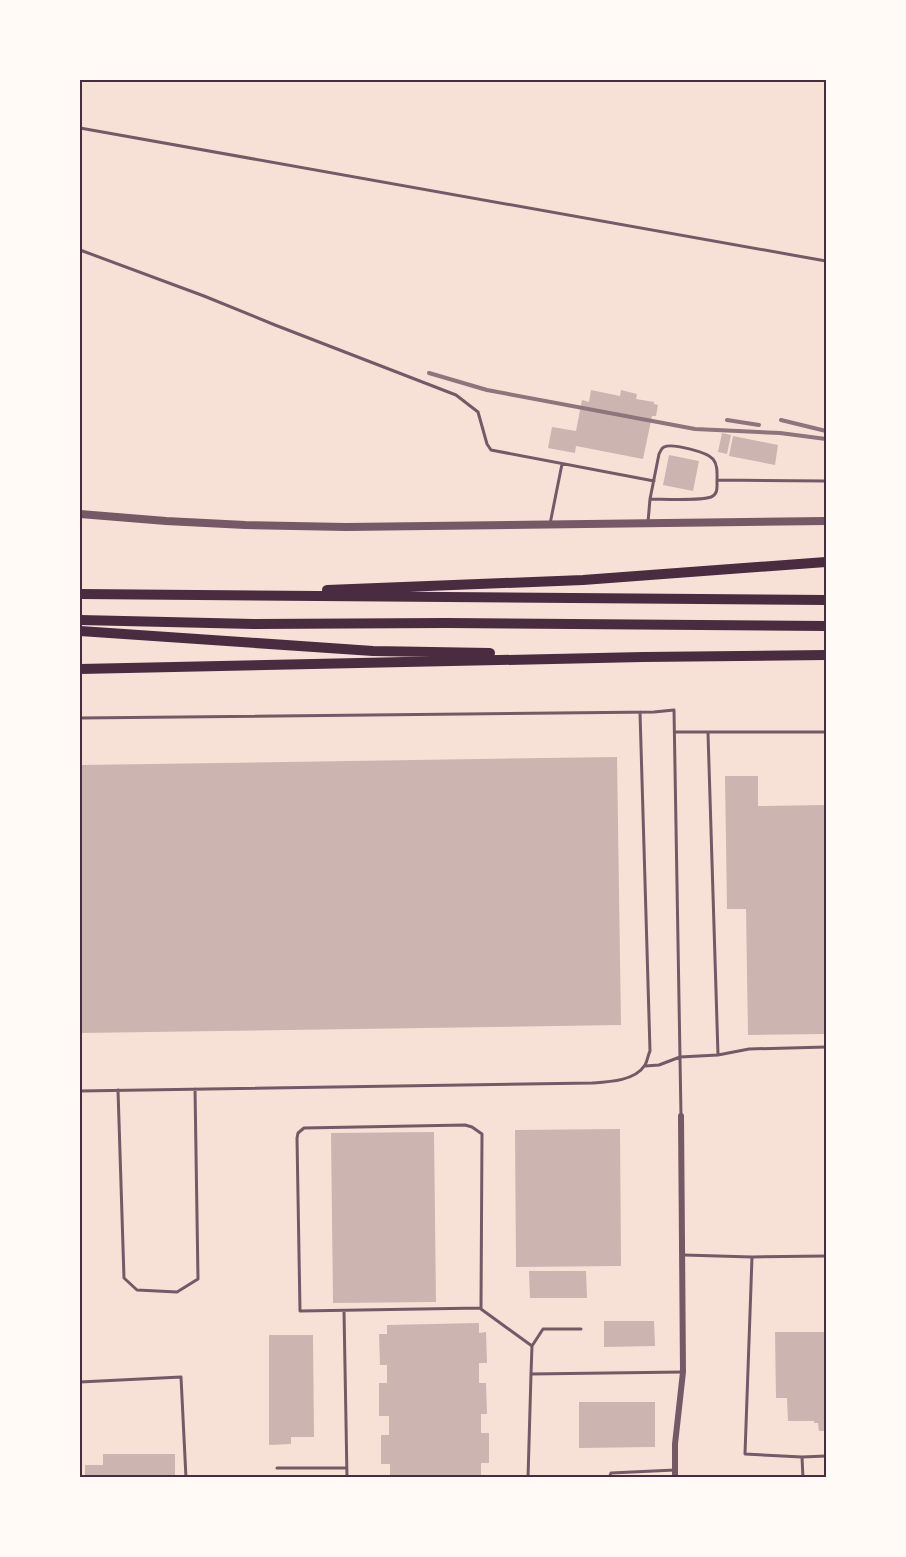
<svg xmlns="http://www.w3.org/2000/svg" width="906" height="1557" viewBox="0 0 906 1557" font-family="Helvetica,sans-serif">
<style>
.building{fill:#ccb4b1}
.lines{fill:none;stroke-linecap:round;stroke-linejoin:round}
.service{stroke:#755966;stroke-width:3}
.minor{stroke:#755966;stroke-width:6}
.tertiary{stroke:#755966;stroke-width:8}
.trunk{stroke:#4a2c40;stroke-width:10}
.rail{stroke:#8f747c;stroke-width:4}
.neatline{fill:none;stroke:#4a2c40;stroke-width:2}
</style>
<rect width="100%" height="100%" fill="#f7e1d7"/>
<!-- building -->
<path class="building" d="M591,390l29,6 1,-6 16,4 -1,5 18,3v2l4,1 -2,11h-4l-9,43 -67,-13 -1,7 -27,-5 4,-21 24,4 6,-31 7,2z
M722,433l9,2 -4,19 -9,-2z
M733,436l45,9 -3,20 -46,-9z
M669,455l30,6 -6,30 -30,-6z
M617,757l4,268 -541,8v-268z
M725,776h33v30l68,-1v229l-78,1 -2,-126h-19z
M620,1129l1,137 -105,1 -1,-137z
M434,1132l2,170 -103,1 -2,-170z
M824,1269h2v28h-2z
M529,1271h57l1,27h-57z
M604,1321h50l1,25 -51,1z
M479,1323v10l7,-1 1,31h-8v20h7l1,31h-6v19h8v30h-8v12l-91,2v-13h-9v-29h8v-19h-10v-33h8v-18h-7l-1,-31h8v-9z
M775,1332h51v99h-7l-1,-8h-4v-2h-26l-1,-23h-11z
M269,1335h44l1,102h-23v7l-22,1z
M579,1402h76v45l-76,1z
M103,1454h72v22h-20v2h-70v-13h18z"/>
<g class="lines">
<!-- service -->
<path class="service" d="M80,128l746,133
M80,250l124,46 71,29 181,70 22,17 9,32 4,6 163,31
M717,480l109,1
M648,522l2,-23 9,-45c2,-3 2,-6 5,-7 8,-4 43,5 49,12 5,6 4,15 4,23 0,6 1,12 -6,15 -10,4 -48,2 -61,2
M550,524l12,-60
M80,718l574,-6 20,-2 7,406
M675,732h151
M708,733l10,322
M645,1066l14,-1 21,-8 38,-2 31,-6 77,-2
M118,1090l6,188 13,12 40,2 21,-13 -3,-190
M80,1091l512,-8c17,-1 43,-2 53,-18 2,-3 3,-10 5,-14l-10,-339
M465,1125l7,2 10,7 -1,174 -181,3 -3,-173 1,-5 6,-5z
M684,1255l68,2 74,-1
M752,1257l-7,197 57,3 24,-1
M481,1309l51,37 -1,28
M344,1311l3,167
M532,1346l11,-17h38
M80,1382l101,-5 5,101
M802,1457l1,21
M277,1468h70
M528,1478l3,-104 152,-2
M609,1478l2,-5 64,-3"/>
<!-- minor -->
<path class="minor" d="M675,1478v-34l8,-72 -2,-256"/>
<!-- tertiary -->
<path class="tertiary" d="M80,514l86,7 79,4 101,2 480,-6"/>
<!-- trunk -->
<path class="trunk" d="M327,590l256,-10 243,-18
M80,594l746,6
M80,620l174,4 192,-1 380,3
M80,631l293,20 117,2
M80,669l563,-12 183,-2"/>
<!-- rail -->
<path class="rail" d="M429,373l58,17 208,39 85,4 46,6
M727,420l32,5
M781,420l45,11"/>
</g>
<!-- border -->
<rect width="906" height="1557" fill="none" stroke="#fffaf5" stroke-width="162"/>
<rect x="81" y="81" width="744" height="1395" class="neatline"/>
</svg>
